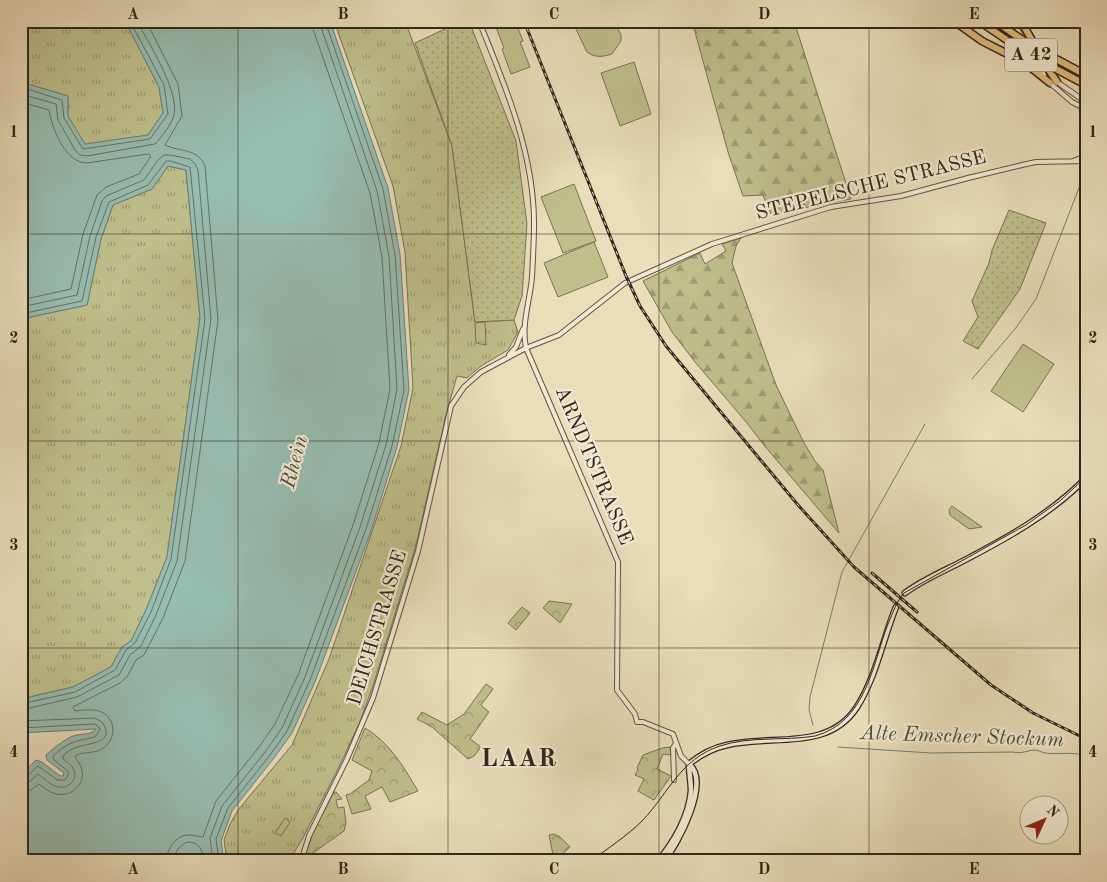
<svg xmlns="http://www.w3.org/2000/svg" width="1107" height="882" viewBox="0 0 1107 882" font-family="'Old Standard TT',serif">
<style>
.grass{fill:url(#grass-tufts);stroke:#777254}
.forest{fill:url(#forest-firs);stroke:#777254}
.park{fill:url(#park-crowns);stroke:#777254}
.garden{fill:url(#garden-dots);stroke:#777254}
.pitch{fill:#bebf8b;stroke:#777254}
.water{fill:#97bcb0;stroke:#6e8076}
.lines{fill:none;stroke-linecap:round;stroke-linejoin:round}
.shore{stroke:#647167;stroke-width:1}
.stream{stroke:#6e8076;stroke-width:1}
.secondary-tunnel{stroke:#c4b89b;stroke-width:4.5;stroke-dasharray:4.5 2;stroke-linecap:butt}
.tertiary-casing{stroke:#5e5445;stroke-width:6}
.secondary-casing{stroke:#30261e;stroke-width:7}
.motorway-casing{stroke:#30261e;stroke-width:9}
.tertiary{stroke:#f1e9d2;stroke-width:4}
.secondary{stroke:#f1e9d2;stroke-width:4.5}
.motorway{stroke:#e4be7d;stroke-width:6}
.tram{stroke:#30261e;stroke-width:1}
.rail-casing{stroke:#30261e;stroke-width:3}
.rail{stroke:#f1e9d2;stroke-width:1;stroke-dasharray:4;stroke-linecap:butt}
.motorway-bridge-casing{stroke:#30261e;stroke-width:9;stroke-linecap:butt}
.motorway-bridge{stroke:#e4be7d;stroke-width:6}
.grid{fill:none;stroke:#30261e;stroke-width:1;stroke-opacity:0.55}
.labels{text-anchor:middle;dominant-baseline:central;stroke-width:4.5;stroke-linejoin:round;paint-order:stroke}
.shield{fill:#f1e9d2;stroke:#6a6054;stroke-width:1}
.shield-label{font-size:19px;font-weight:bold;fill:#30261e}
.street-label{font-size:20px;fill:#30261e;stroke:#f1e9d2}
.water-label{font-size:21px;font-style:italic;fill:#4a4c42;stroke:#f1e9d2}
.district-label{font-size:25px;font-weight:bold;letter-spacing:1px;fill:#30261e;stroke:#f1e9d2}
.neatline{fill:none;stroke:#30261e;stroke-width:2}
.grid-label{font-size:16px;text-anchor:middle;font-weight:bold;fill:#30261e}
</style>
<defs>
<pattern id="grass-tufts" width="24" height="20" patternUnits="userSpaceOnUse" patternTransform="scale(1.25)"><rect width="24" height="20" fill="#bebf8b"/><path d="M3 7l-1-3M5 7V3M7 7l1-3M15 17l-1-3M17 17v-4M19 17l1-3" fill="none" stroke="#9b9b71"/></pattern>
<pattern id="forest-firs" width="22" height="20" patternUnits="userSpaceOnUse" patternTransform="scale(1.25)"><rect width="22" height="20" fill="#bebf8b"/><path d="M5 1l3.5 6h-7zM16 11l3.5 6h-7z" fill="#9b9b71"/></pattern>
<pattern id="park-crowns" width="20" height="18" patternUnits="userSpaceOnUse" patternTransform="scale(1.25)"><rect width="20" height="18" fill="#bebf8b"/><path d="M2 6a3 3 0 1 1 6 0M12 15a3 3 0 1 1 6 0" fill="none" stroke="#9b9b71"/></pattern>
<pattern id="garden-dots" width="8" height="8" patternUnits="userSpaceOnUse" patternTransform="scale(1.25)"><rect width="8" height="8" fill="#bebf8b"/><path d="M2 2h.1M6 6h.1" fill="none" stroke="#9b9b71" stroke-width="1.8" stroke-linecap="round"/></pattern>
</defs>
<rect width="100%" height="100%" fill="#e9ddba"/>
<filter id="stains"><feTurbulence type="fractalNoise" baseFrequency=".004" numOctaves="4"/><feColorMatrix values="0 0 0 0 .2 0 0 0 0 .09 0 0 0 0 .02 0 0 0 .5 -.17"/></filter>
<radialGradient id="worn" r=".72"><stop offset=".6" stop-color="#630" stop-opacity="0"/><stop offset="1" stop-color="#630" stop-opacity=".3"/></radialGradient>
<!-- grass -->
<path class="grass" d="M21,21h104l34,66 4,26 -15,22 -63,10 -17,-29v-20l-47,-14z
M334,21h71l47,125 23,176 39,-2 4,12 -10,18 -27,16 -14,12 -10,-2 -10,35 -31,134 -43,141 -14,38 -21,45 -34,67 -15,25h-62l-3,-21 6,-16 8,-14 54,-65 37,-86 72,-213 12,-58 -8,-136 -12,-66z
M168,166l18,4 14,148 -33,239 -21,53 -15,31 -9,6 -11,20 -38,20 -52,12v-380l66,-14 14,-66 12,-34 39,-16z"/>
<!-- forest -->
<path class="forest" d="M692,21h102l57,178 -80,15 -8,-19 -20,1 -15,-44z
M741,238l-5,8 -4,17 44,122 27,56 12,20 8,9 16,63 -76,-89 -16,-21 -52,-61 -23,-30 -29,-51 57,-28 5,11 21,-13 -4,-7z"/>
<!-- park -->
<path class="park" d="M485,322l1,23 -10,-2 -1,-20z
M952,506l30,21 -13,2 -19,-14 -1,-5z
M549,601l23,3 -12,19 -17,-15z
M522,607l8,6 -14,17 -8,-7z
M486,684l7,5 -12,16 8,7 -19,27 11,8 -7,9 -6,3 -36,-32 -15,-8 5,-7 25,13 17,-11z
M365,728c25,15 38,38 53,63l-28,11 -8,-15 -17,9 6,13 -19,5 -6,-19 4,-1 19,-14 3,-9 -20,-11z
M670,747l1,8 -8,-1 -6,15 14,7 -17,24 -16,-9 6,-12 -9,-4 3,-5 -1,-2 6,-13 19,-7z
M334,792h2l6,7 -6,1 2,8 6,-1 2,16 -2,8 -34,24h-5l8,-22z
M554,834l6,3 10,10 -14,13h-2l-5,-25z"/>
<!-- garden -->
<path class="garden" d="M462,21h7l47,120 11,83 -5,72 -8,24 -39,2 -23,-176 -37,-103z
M1009,210l37,13 -26,66 -42,60 -15,-8 15,-24 -6,-16 17,-38 3,-13z"/>
<!-- pitch -->
<path class="pitch" d="M496,21h19l8,20 -3,1 10,25 -19,7 -9,-25 2,-1 -10,-26z
M572,21h42l7,14v6l-9,13c-9,3 -17,4 -25,-2z
M634,62l17,52 -31,12 -19,-53z
M574,184l22,57 -33,12 -22,-56z
M594,242l14,35 -50,20 -14,-34z
M1023,344l31,20 -31,48 -32,-21z
M285,818l5,4 -9,14 -6,-3z"/>
<!-- water -->
<path class="water" d="M125,21h205l58,167 12,66 9,136 -12,57 -26,84 -56,151 -23,51 -18,25 -42,53 -11,30 3,20h-32v-7l-3,-1 -5,8h-163v-86l15,-15 6,2 18,14h3l1,-3 -17,-13 -1,-5c8,-7 16,-14 27,-19 8,-3 17,0 23,-7l-75,4v-34l52,-12 38,-20 11,-20 9,-6 15,-31 21,-53 33,-239 -14,-148 -18,-4 -16,23 -39,16 -12,34 -14,66 -66,14v-237l47,14v20l17,28 63,-9 15,-22 -4,-26z"/>
<g class="lines">
<!-- shore -->
<path class="shore" d="M21,87l41,13 2,18 19,31 67,-10 18,-25 -4,-29 -34,-64
M21,94l35,10 2,16 17,30 5,5 7,1 68,-12c5,-5 18,-22 19,-29 5,-25 -25,-71 -37,-94
M21,102l28,8c3,18 16,53 38,53l61,-9 3,2 -12,18 -33,13 -9,8 -14,39 -12,55 -50,11
M21,307l56,-12 13,-59 12,-35 4,-5 38,-16 14,-20 6,-5h6l20,4 5,5 3,6 13,149 -34,242 -21,54 -15,31 -11,9 -11,20 -42,22 -56,13
M21,314l61,-13 14,-64 13,-35 39,-17 18,-24h4l20,6 15,152 -34,240 -20,53 -16,31 -9,7 -11,20 -40,22 -54,12
M21,721l74,-3 7,4c15,22 -14,21 -25,25 -6,2 -10,5 -14,9v3c4,3 9,6 11,11 4,10 -6,19 -16,17 -7,-1 -14,-9 -20,-13l-9,8 -8,2
M21,728l73,-4 4,2 2,4 -5,7c-22,5 -25,4 -42,19v3l15,12v5l-3,4h-8l-19,-14 -12,11 -5,1
M21,792l10,-2 8,-6c6,4 11,9 18,10 14,3 28,-9 25,-24 -1,-5 -5,-9 -7,-14 9,-5 19,-2 27,-7 15,-9 15,-32 -3,-38 -7,-2 -16,-1 -24,0l-2,-4 47,-24 7,-6 9,-17 8,-5 3,-6 16,-31 22,-57 33,-241 -13,-154c-7,-18 -26,-14 -40,-21l17,-29 -4,-32 -32,-63
M166,861c1,-13 11,-27 24,-26 5,0 9,2 13,2l13,-36 43,-54 16,-23 23,-49 55,-150 26,-82 11,-54 -8,-132 -12,-64 -57,-164 -1,-8
M174,861c0,-9 6,-17 15,-19 11,1 14,8 14,19
M213,861l-3,-23 12,-32 43,-54 17,-24 23,-51 55,-150 26,-82 11,-56 -8,-133 -12,-65 -58,-170
M219,861l-3,-22 12,-31 42,-53 17,-24 23,-51 56,-151 26,-83 12,-56 -9,-135 -12,-66 -58,-168"/>
<!-- stream -->
<path class="stream" d="M972,379l43,-50 21,-30 48,-124
M813,725l-4,-15 1,-13 32,-125 83,-148
M838,747l93,6 82,-1c8,2 13,-1 20,-2 5,0 8,2 12,3 13,2 28,-2 41,3"/>
<!-- secondary-tunnel -->
<path class="secondary-tunnel" d="M896,607l9,-14"/>
<!-- tertiary casing -->
<g class="tertiary-casing">
<path id="tertiary" d="M479,21c26,64 55,132 55,202 0,18 -1,36 -2,54 -2,24 -11,47 -6,71l92,214 -1,128 18,24 2,8h6l30,12 8,22 8,8
M1004,21l9,10
M1010,21l14,18
M1020,40l24,35
M1029,47l17,23
M1057,82l29,20
M1050,83l22,19 14,7
M1073,161l13,-5
M509,355l7,-8 7,-18
M674,780l-1,-32 3,-5
M301,861l8,-25 38,-77 26,-61 45,-147 33,-145 13,-19 17,-15 45,-24 33,-13 66,-52 87,-39 119,-37 70,-11 67,-18 54,-13 14,-3 50,-1"/>
</g>
<!-- secondary casing -->
<g class="secondary-casing">
<path id="secondary" d="M905,593c17,-13 39,-22 58,-32 44,-23 88,-47 123,-83
M689,764c11,-9 24,-16 38,-19 45,-11 101,7 130,-38 19,-30 26,-68 39,-100
M658,861c16,-19 31,-45 33,-70 0,-9 -2,-18 -2,-27
M664,861c14,-17 47,-79 25,-97"/>
</g>
<!-- motorway casing -->
<g class="motorway-casing">
<path id="motorway" d="M954,21l28,20 43,22 25,20
M1021,21l26,46 10,15"/>
</g>
<!-- tertiary -->
<use href="#tertiary" class="tertiary"/>
<!-- secondary -->
<use href="#secondary" class="secondary"/>
<!-- motorway -->
<use href="#motorway" class="motorway"/>
<!-- tram -->
<path class="tram" d="M591,861c17,-13 36,-25 51,-40 27,-28 38,-62 78,-75 29,-10 65,-5 95,-10 51,-14 57,-70 73,-112 5,-11 8,-22 16,-31l122,-68 35,-25 25,-23"/>
<!-- rail casing -->
<g class="rail-casing">
<path id="rail" d="M524,21l102,255 14,30 26,40 132,159 56,62 137,118 42,28 53,26
M872,573l45,39"/>
</g>
<!-- rail -->
<use href="#rail" class="rail"/>
<!-- motorway-bridge casing -->
<g class="motorway-bridge-casing">
<path id="motorway-bridge" d="M979,21l47,32 60,32
M995,21l35,24 56,30"/>
</g>
<!-- motorway-bridge -->
<use href="#motorway-bridge" class="motorway-bridge"/>
</g>
<!-- grid -->
<path class="grid" d="M238,21v840M448,21v840M659,21v840M869,21v840M21,234h1065M21,441h1065M21,648h1065"/>
<g class="labels">
<!-- shield labels -->
<rect class="shield" x="1005" y="38.5" width="52" height="33" rx="4"/>
<g class="shield-label">
<text x="1031" y="55">A 42</text>
</g>
<!-- street labels -->
<g class="street-label">
<text transform="translate(871 186) rotate(-14)">STEPELSCHE STRASSE</text>
<text transform="translate(593 466) rotate(67)">ARNDTSTRASSE</text>
<text transform="translate(378 628) rotate(-73)">DEICHSTRASSE</text>
</g>
<!-- water labels -->
<g class="water-label">
<text transform="translate(295 462) rotate(-75)">Rhein</text>
<text transform="translate(962 737) rotate(2)">Alte Emscher Stockum</text>
</g>
<!-- district labels -->
<g class="district-label">
<text x="519" y="759">LAAR</text>
</g>
</g>
<!-- margin -->
<rect width="1107" height="882" fill="none" stroke="#e9ddba" stroke-width="55"/>
<!-- north arrow -->
<g transform="translate(1044 820) rotate(46)"><circle r="24" fill="#f1e9d2" stroke="#a49b8a"/>
<path d="M0-4L9 19L0 12L-9 19Z" fill="#8f2418"/>
<text y="-8" font-size="14" font-weight="bold" text-anchor="middle" fill="#30261e">N</text>
</g>
<rect x="28" y="28" width="1052" height="826" class="neatline"/>
<g class="grid-label">
<text x="133" y="19">A</text>
<text x="343" y="19">B</text>
<text x="554" y="19">C</text>
<text x="764" y="19">D</text>
<text x="974" y="19">E</text>
<text x="14" y="137">1</text>
<text x="1093" y="137">1</text>
<text x="14" y="343">2</text>
<text x="1093" y="343">2</text>
<text x="14" y="550">3</text>
<text x="1093" y="550">3</text>
<text x="14" y="757">4</text>
<text x="1093" y="757">4</text>
<text x="133" y="874">A</text>
<text x="343" y="874">B</text>
<text x="554" y="874">C</text>
<text x="764" y="874">D</text>
<text x="974" y="874">E</text>
</g>
<rect width="100%" height="100%" filter="url(#stains)"/>
<rect width="100%" height="100%" fill="url(#worn)"/>
</svg>
